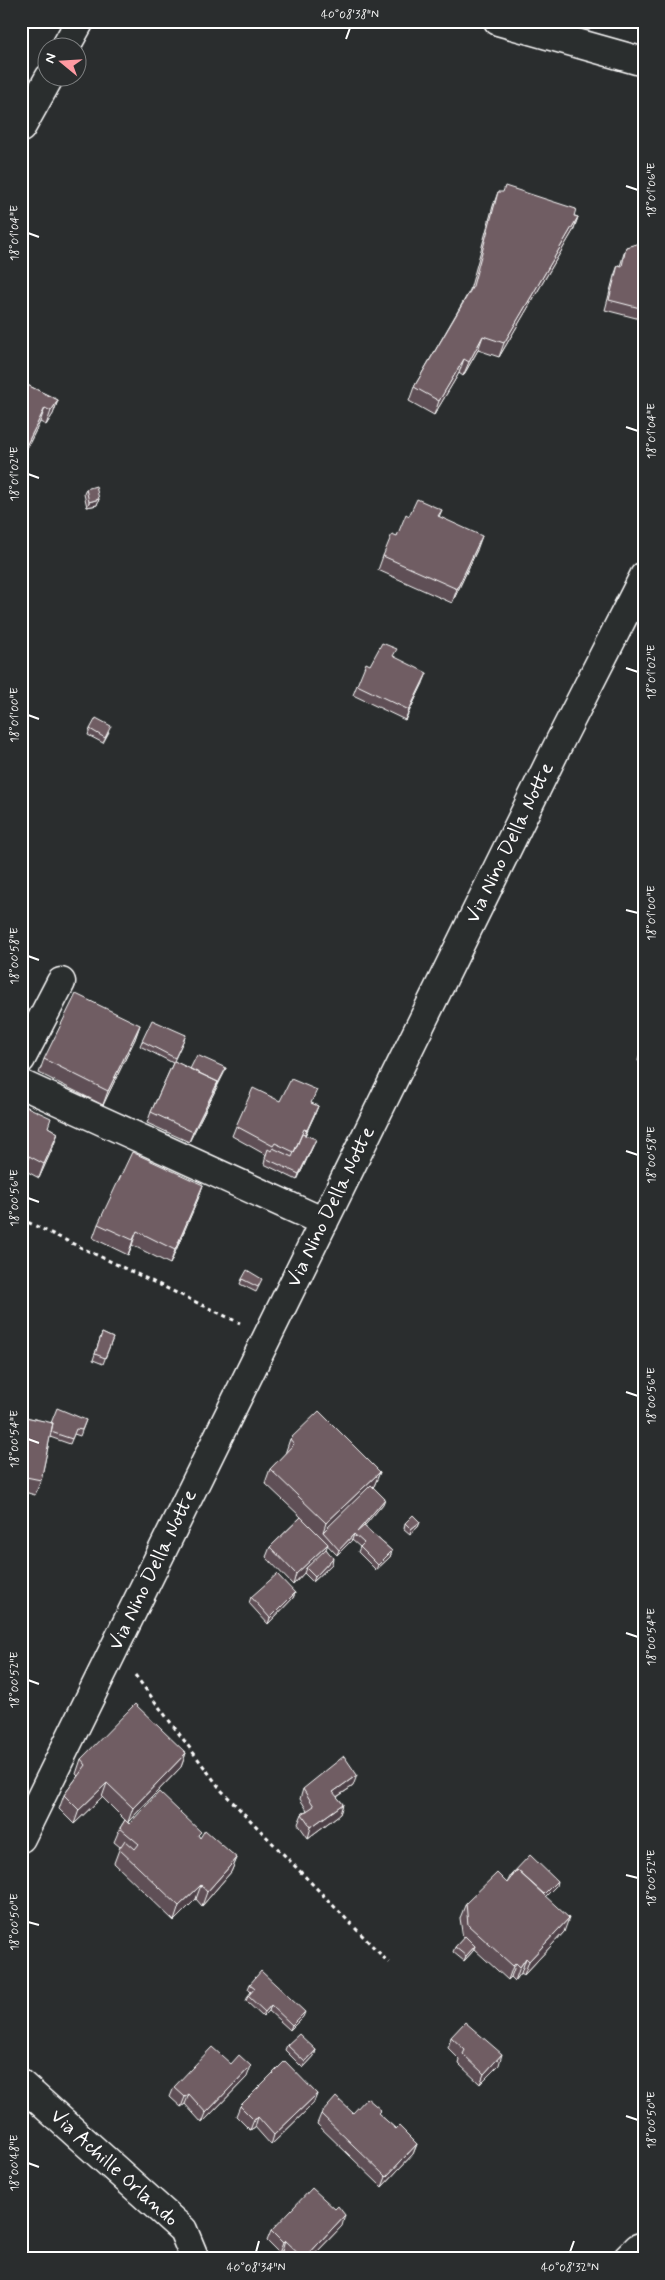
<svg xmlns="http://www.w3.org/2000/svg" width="665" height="2280" viewBox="0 0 665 2280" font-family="Mynerve,sans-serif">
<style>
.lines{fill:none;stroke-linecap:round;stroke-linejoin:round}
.minor-casing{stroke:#fff;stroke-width:31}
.secondary-casing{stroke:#fff;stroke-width:31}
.path{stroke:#fff;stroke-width:3;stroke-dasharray:4 4;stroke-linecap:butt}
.minor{stroke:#2a2d2e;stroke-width:28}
.secondary{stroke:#2a2d2e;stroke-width:28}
.wall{fill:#5f5056;stroke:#fff}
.shaded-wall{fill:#4e4146;stroke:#fff}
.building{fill:#6f5d64;stroke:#fff}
.ticks{fill:none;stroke:#fff;stroke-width:2}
.labels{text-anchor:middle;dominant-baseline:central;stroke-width:5;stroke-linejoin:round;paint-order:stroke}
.street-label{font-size:20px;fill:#fff;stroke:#2a2d2e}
.neatline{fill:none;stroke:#fff;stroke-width:2}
.ticks-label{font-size:12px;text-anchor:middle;fill:#fff}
</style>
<rect width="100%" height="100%" fill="#2a2d2e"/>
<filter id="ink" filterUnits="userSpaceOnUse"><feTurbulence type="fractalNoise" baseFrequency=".02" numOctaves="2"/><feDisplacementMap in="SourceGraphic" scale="10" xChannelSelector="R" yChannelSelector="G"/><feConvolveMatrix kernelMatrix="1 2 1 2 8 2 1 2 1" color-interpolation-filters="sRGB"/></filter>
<g filter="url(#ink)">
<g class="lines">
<!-- minor casing -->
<g class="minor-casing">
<path id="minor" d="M65,48l15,-27
M21,128l28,-50
M21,1059l40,-77
M21,1084l303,138
M21,1838l539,-1097 84,-165
M21,2084l162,146 12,29
M627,2259l11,-11 6,-2"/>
</g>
<!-- secondary casing -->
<g class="secondary-casing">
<path id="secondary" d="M498,21l146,41"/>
</g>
<!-- path -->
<path class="path" d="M21,1219l219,104
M135,1675l87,116 167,172"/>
<!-- minor -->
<use href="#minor" class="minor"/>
<!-- secondary -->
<use href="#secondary" class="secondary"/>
</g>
<!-- wall -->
<path class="wall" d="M498,192l80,25 -5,14 -74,126 -21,-7 -15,26 -4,-3 -25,42 -25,-14 5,-14 56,-97 23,-84z
M644,243v77l-39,-10 9,-34 4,-11 2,1 6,-19z
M21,382l37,18 -5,14 -7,11 -6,-3 -18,36 -1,-1z
M86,489l13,10 -2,6 -10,2 -3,-13z
M442,510l-3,7 38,33 -25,53 -74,-33 5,-14 14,-20 12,-20z
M394,656l29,27 -18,37 -52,-25 4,-10 13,-20z
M90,729l19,3 -6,11 -15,-8z
M140,1025l-5,14 -32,66 -64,-32 5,-14z
M186,1035l-12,26 16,8 34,4 -35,69 -42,-19 4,-11 22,-49 -33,-17 2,-5z
M644,1035v27l-6,-1z
M644,1067v13l-4,-2z
M280,1101l31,2 7,3 -4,10 -9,19 9,9 -17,36 -33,-16 2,-9 -34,-19 4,-10z
M21,1104l27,23 10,6 -5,14 -14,31 -15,-8 -3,7z
M203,1185l-5,14 -28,65 -38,-19 -4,10 -35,-17 5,-14z
M242,1279l18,5 -4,8 -16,-8z
M102,1333l11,5 -10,26 -10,-4z
M21,1416l30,7 35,-3 -6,16 -6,-2 -4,10 -20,-7 -9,43 -6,15 -14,-4z
M290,1439l90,33 -6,14 -1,1 10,17 -19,22 28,25 -2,6 -14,13 -18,-18 2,-5 -8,-7 -15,15 -27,-28 16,22 6,15 -19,18 -9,-9 -11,12 -27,-28 4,-10 31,-30 -36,-34 5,-14 15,-15z
M420,1522l-2,5 -8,7 -6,-5 1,-6z
M295,1593l-2,5 -25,26 -19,-21 2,-6z
M186,1753l-5,14 -53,55 1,2 70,13 38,21 -6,14 -29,34 -6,-7 -22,22 -60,-58 6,-16 -6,-5 6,-14 5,-8 -23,-23 -28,27 -15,-15 5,-14 14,-19 -2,-2 5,-15z
M353,1786l-16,11 6,7 -3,10 -32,24 -10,-14 4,-10 5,-4 -7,-11 3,-10z
M511,1875l45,11 -11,10 19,36 -40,43 -3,-2 -6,8 -4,-4 -3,3 -34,-31 -1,2 -9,10 -11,-9 2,-5 8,-8 -3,-21 6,-15 41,-20z
M250,1984l53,33 -13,13 -21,-19 -6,6 -17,-16 2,-5 3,-4 -3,-3z
M451,2037l48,28 -19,19 -21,-20 1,-4 -12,-12z
M287,2045l29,5 -2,6 -11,12 -18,-18z
M231,2064l16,13 -45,46 -17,-19 -4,3 -11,-10 4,-10z
M317,2094l-4,10 -42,41 -16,-18 -5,3 -14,-14 4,-10z
M353,2113l27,2 16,14 21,15 -4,10 -31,33 -65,-63 4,-10z
M342,2226l-32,33h-20l-8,-8 -3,2 -12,-12 4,-10z"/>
<!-- shaded-wall -->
<path class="shaded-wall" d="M578,217l-5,14 -74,126 5,-14z
M483,336l-5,14 -15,26 6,-14z
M464,359l-5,14 -25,42 5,-14z
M58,400l-5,14 -7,11 5,-14z
M45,408l-5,14 -18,36 5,-14z
M99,499l-2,6 -10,2 2,-5z
M482,536l-5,14 -25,53 5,-14z
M427,673l-4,10 -18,37 4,-10z
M140,1025l-5,14 -32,66 5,-14z
M226,1068l-2,5 -35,69 4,-10 25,-50z
M318,1106l-4,10 -11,24 4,-10z
M58,1133l-5,14 -14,31 5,-14z
M316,1139l-2,5 -17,36 2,-6z
M29,1156l-5,14 -3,7v-3z
M203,1185l-5,14 -28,65 5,-14z
M137,1231l-5,14 -4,10 5,-15z
M380,1472l-6,14 -49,47 -2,-1 3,-9z
M385,1499l-2,5 -28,33 2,-5z
M420,1522l-2,5 -8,7 1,-5z
M354,1534l-2,6 -15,15 2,-5z
M328,1544l-4,10 -18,14 -2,5 -11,12 3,-11z
M392,1551l-2,6 -14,13 2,-5z
M333,1558l-1,6 -19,18 2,-5z
M295,1593l-2,5 -25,26 2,-6z
M186,1753l-5,14 -53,55 5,-14z
M357,1775l-4,11 -24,16 4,-10z
M107,1783l-5,14 -28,27 5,-14z
M343,1804l-3,10 -32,24 3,-11z
M237,1858l-6,14 -29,34 5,-14z
M557,1881l-1,5 -20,20 2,-6z
M201,1885l-5,14 -22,22 5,-15z
M569,1918l-5,14 -40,43 5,-14z
M475,1946l-2,5 -9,10 2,-5z
M526,1958l-5,15 -6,8 5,-14z
M516,1963l-5,14 -3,3 5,-14z
M271,2005l-2,6 -6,6 2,-5z
M305,2012l-2,5 -13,13 2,-5z
M316,2050l-2,6 -11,12 2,-6z
M502,2054l-3,11 -19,19 4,-10z
M251,2066l-4,11 -45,46 4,-10z
M189,2094l-4,10 -4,3 4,-10z
M317,2094l-4,10 -42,41 3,-10z
M258,2117l-3,10 -5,3 4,-10z
M417,2144l-4,10 -31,33 4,-10z
M345,2215l-3,11 -32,33h-6z
M285,2241l-3,10 -3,2 4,-10z"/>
<!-- building -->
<path class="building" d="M505,186l71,23 -2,7 4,1 -74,126 -21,-7 -14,26 -5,-3 -25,42 -25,-14 59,-101 25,-94h5z
M643,242l1,1v66l-35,-9 9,-35 4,1 4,-19z
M21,382l37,18 -7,11 -6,-3 -18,36 -6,-4z
M96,486l3,13 -10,3 -3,-13z
M417,499l25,11 -4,6 44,20 -25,53 -74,-33 9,-22 5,2 9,-22 3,2z
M382,643l15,6 -4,7 34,17 -18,37 -52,-25 9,-22 4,2z
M96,718l15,8 -6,12 -15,-9z
M76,994l64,31 -32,66 -64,-32z
M152,1020l34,15 -11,23 -33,-17z
M644,1041v10h-2z
M197,1055l29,13 -10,19 2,-5 -28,-13z
M174,1061l44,21 -25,50 -42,-20z
M291,1079l26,11 -6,13 7,3 -11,24 -3,-1 -10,23 -19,-9 -2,3 -37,-20 17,-38 27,13z
M21,1104l30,14 -3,9 10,6 -14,31 -15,-8 -8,18z
M302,1134l14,5 -17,35 -34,-16 3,-9 3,2 2,-3 19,9z
M132,1152l71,33 -28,65 -38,-19 -4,9 -35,-16z
M247,1270l15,9 -4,8 -16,-8z
M102,1333l11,5 -8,20 -10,-4z
M57,1408l29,12 -4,10 -6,-1 -4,10 -21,-7 2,-9h-2z
M319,1411l61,61 -54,51 -56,-54 24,-25 -4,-5z
M21,1416l32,7 -12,57 -20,-4z
M371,1485l14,14 -28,33 7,-6 28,25 -14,14 -18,-18 4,-4 -10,-9 -15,16 -16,-18z
M413,1515l7,7 -9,7 -6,-6z
M301,1517l27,27 -32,30 -26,-27z
M326,1549l7,9 -18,19 -9,-9z
M277,1574l18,19 -25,25 -19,-21z
M135,1704l51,49 -53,55 -26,-25 -28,27 -15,-15 22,-30 -5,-6z
M344,1756l13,19 -24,17 10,12 -32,23 -9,-13 12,-8 -11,-17z
M159,1792l42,40 -3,3 2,3 5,-8 32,28 -30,34 -6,-7 -22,21 -60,-57 6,-9 10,9 4,-5 -19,-16 5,-8 4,4z
M530,1855l27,26 -13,13 -27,-24 -5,7 -1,-2z
M517,1870l52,48 -40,43 -3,-3 -6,9 -4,-4 -3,3 -45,-41 -2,-22 31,-30 10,10z
M465,1936l10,10 -9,10 -11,-9z
M261,1971l44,41 -13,13 -21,-20 -6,7 -17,-16 7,-8 -5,-4z
M465,2022l37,32 -18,20 -21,-20 2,-4 -14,-13z
M299,2034l17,16 -11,12 -18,-17z
M212,2047l19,17 8,-9 12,11 -45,47 -17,-19 -4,3 -11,-10z
M285,2061l32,33 -43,41 -16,-18 -4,3 -14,-14z
M336,2097l17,16 14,-15 14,12 -3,3 18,16 3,-3 18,18 -31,33 -65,-63z
M312,2188l23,21 3,-3 7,9 -41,44 -19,-18 -2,2 -12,-12z"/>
</g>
<!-- ticks -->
<path class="ticks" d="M346,39l4,-11M626,186l12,4M28,233l11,4M626,427l12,4M28,474l11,4M626,668l12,4M28,715l11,4M626,910l12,3M28,956l11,4M626,1151l12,4M28,1198l11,4M626,1392l12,4M28,1439l11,4M626,1633l12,4M28,1680l11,4M626,1875l12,3M28,1922l11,3M626,2116l12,4M28,2163l11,4M256,2252l3,-11M570,2252l4,-11"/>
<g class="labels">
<!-- street labels -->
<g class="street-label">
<text transform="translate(510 843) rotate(-64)">Via Nino Della Notte</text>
<text transform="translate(331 1207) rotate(-64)">Via Nino Della Notte</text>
<text transform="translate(153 1570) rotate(-64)">Via Nino Della Notte</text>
<text transform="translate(114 2168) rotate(42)">Via Achille Orlando</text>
</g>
</g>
<!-- margin -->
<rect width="665" height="2280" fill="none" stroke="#2a2d2e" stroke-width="55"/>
<!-- north arrow -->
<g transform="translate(62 62) rotate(288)"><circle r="24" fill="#2a2d2e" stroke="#7f8182"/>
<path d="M0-4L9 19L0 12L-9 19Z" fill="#ff9aa2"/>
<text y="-8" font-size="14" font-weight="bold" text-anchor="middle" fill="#ffffff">N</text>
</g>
<rect x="28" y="28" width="610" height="2224" class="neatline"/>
<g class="ticks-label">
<text x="350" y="18">40°08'38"N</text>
<text transform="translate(651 190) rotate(-90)" y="4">18°01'06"E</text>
<text transform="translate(14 233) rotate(-90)" y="4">18°01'04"E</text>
<text transform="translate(651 431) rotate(-90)" y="4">18°01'04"E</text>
<text transform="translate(14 474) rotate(-90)" y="4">18°01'02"E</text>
<text transform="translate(651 672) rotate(-90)" y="4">18°01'02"E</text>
<text transform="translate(14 715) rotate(-90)" y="4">18°01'00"E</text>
<text transform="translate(651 913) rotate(-90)" y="4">18°01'00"E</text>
<text transform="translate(14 956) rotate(-90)" y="4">18°00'58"E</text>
<text transform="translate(651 1155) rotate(-90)" y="4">18°00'58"E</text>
<text transform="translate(14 1198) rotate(-90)" y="4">18°00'56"E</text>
<text transform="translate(651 1396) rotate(-90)" y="4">18°00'56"E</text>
<text transform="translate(14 1439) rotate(-90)" y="4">18°00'54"E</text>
<text transform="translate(651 1637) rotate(-90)" y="4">18°00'54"E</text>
<text transform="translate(14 1680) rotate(-90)" y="4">18°00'52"E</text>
<text transform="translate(651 1878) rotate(-90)" y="4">18°00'52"E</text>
<text transform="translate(14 1922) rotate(-90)" y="4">18°00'50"E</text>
<text transform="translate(651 2120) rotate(-90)" y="4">18°00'50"E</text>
<text transform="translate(14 2163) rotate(-90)" y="4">18°00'48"E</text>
<text x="256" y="2271">40°08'34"N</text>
<text x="570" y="2271">40°08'32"N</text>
</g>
</svg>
